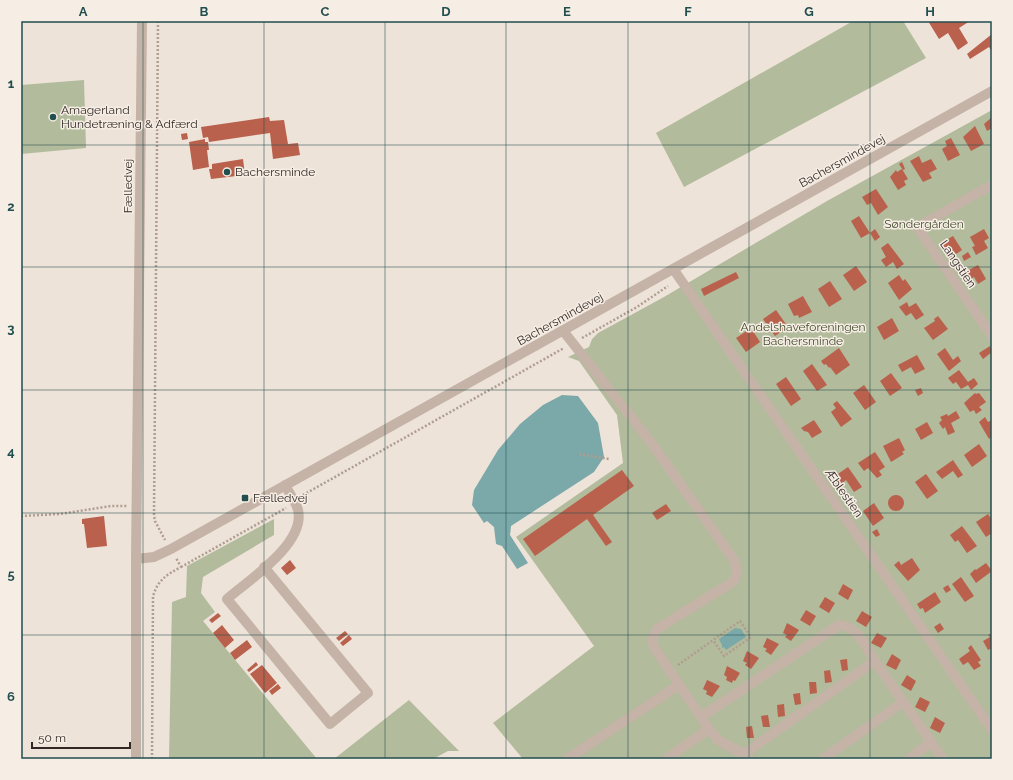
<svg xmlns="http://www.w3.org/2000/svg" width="1013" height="780" viewBox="0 0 1013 780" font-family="Raleway,sans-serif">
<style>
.green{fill:#b2bb9b}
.water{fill:#7ba8a8}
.building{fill:#b9614c}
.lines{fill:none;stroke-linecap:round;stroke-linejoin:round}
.path{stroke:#b09d91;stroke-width:2.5;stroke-dasharray:2 2;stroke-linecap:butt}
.minor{stroke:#c5b3a7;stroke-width:10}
.grid{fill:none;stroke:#214e4f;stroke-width:1;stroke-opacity:0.55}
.poi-dot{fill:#214e4f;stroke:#f6eee5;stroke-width:1.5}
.labels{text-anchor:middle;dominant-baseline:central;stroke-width:3;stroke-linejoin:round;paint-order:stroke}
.poi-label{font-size:12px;fill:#322926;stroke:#f6eee5;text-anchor:start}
.street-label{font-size:12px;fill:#322926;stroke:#f6eee5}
.park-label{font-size:12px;fill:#434d2d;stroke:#f6eee5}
.neatline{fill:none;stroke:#214e4f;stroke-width:1.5}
.grid-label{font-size:13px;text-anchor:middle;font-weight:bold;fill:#214e4f}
</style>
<rect width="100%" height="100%" fill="#eee3d9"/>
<!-- green -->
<path class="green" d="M853,21h50l23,37 -242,129 -28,-54z
M84,80l2,68 -65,6v-69z
M992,110v649h-469l-30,-36 101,-77 -78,-109 107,-74 -6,-48 -38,-54 -11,-4 21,-10 3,-8 6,-6 66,-36 163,-96z
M274,519v16l-71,42 -2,16 14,19 -12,9 114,138h-148l3,-157 14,-5 1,-31z
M409,700l50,51h-11l-15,8h-99z"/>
<!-- water -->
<path class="water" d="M562,395l16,1 20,27 6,34 -10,15 -83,54 -1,9 18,28 -11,6 -15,-23 -6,-2 -2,-17 -7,-6 -3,2 -12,-18 2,-15 24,-40 22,-26 23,-19z
M735,628l6,1 5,8 -20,13 -2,-3 -2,1v-3l-3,-6z"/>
<!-- building -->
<path class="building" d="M928,21h42l-11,7 9,15 -10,7 -10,-17 -9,6z
M992,34v18l-3,-5 -19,12 -3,-5z
M269,117l1,4 14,-1 4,24 10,-1 2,12 -27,4 -3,-26 -61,9 -1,-5 -5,1 -2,-11z
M992,117v11l-5,3 -3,-7z
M975,126l9,18 -13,7 -8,-14z
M187,133l1,6 -6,1 -1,-6z
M951,138l9,17 -12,6 -6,-12 5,-3 -2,-5z
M205,139v3h3l1,8h-2l2,17 -16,3 -4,-28z
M919,156l3,7 9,-4 6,10 -8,4 3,5 -9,4 -13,-21z
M243,159l2,16 -34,4 -2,-10h3v-5z
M902,162l3,7 -2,1 -4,-6z
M902,169l6,10 -4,2 2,4 -8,5 -8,-13 6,-7 1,2z
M876,189l12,18 -10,8 -7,-12 -4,2 -5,-8z
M859,216l11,17 -9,5 -10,-17z
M875,229l5,8 -5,4 -5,-8z
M984,229l5,9 -5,3 4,7 -12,7 -4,-8 3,-1 -5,-9z
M953,236l9,14 -12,8 -9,-15z
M888,243l16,21 -7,5 -4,-7 -7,5 -5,-7 5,-3 -5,-9z
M968,252l3,5 -7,4 -2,-5z
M978,265l8,14 -8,5 -4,-7 -5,3 -4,-8z
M856,266l11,16 -13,9 -11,-16z
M736,272l3,6 -35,18 -3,-7z
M899,275l4,6 2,-2 7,10 -13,11 -11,-17z
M830,281l12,18 -13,8 -11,-18z
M803,296l9,16 -13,6 -1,-3 -4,1 -6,-12z
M907,302l2,5 7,-4 8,12 -8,5 -5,-7 -5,3 -7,-9z
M776,310l12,17 -13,9 -12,-17z
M938,316l10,13 -15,11 -9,-12 11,-7 -1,-2z
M892,318l7,13 -15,9 -7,-13z
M751,328l9,14 -14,10 -10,-14z
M990,346l2,6 -9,7 -4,-6z
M839,348l11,17 -14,10 -6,-8 -1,1 -3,-4 -2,1 -3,-4z
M945,348l8,12 5,-4 3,5 -12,10 -12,-17z
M917,355l8,14 -10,5 -4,-7 -9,5 -4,-7z
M812,364l15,21 -10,6 -14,-20z
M959,370l9,12 6,-4 4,6 -7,6 -3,-5 -7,4 -5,-7 -3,2 -5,-6z
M891,373l11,15 -12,8 -10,-15z
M786,377l15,22 -10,7 -15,-22z
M864,385l12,17 -11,8 -12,-17z
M921,388l2,5 -5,3 -3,-6z
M975,393l1,1 3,-1 7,9 -7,5 3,3 -6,4 -2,-4 -4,2 -6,-9z
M837,401l15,18 -11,8 -10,-15 5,-4 -3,-4z
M956,411l4,7 -9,5 4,9 -7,3 -3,-8 -2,2 -4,-6 3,-3 -2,-3 7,-3 1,2z
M985,417l3,5 4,-2v17l-3,2 -10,-17z
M814,420l8,12 -10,6 -4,-6 -4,-1 -3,-3z
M927,422l6,11 -12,7 -6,-11z
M899,438l6,12 -3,2 2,2 -13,8 -8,-16z
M979,444l8,12 -15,11 -8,-12z
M875,452l10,15 -6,4 3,4 -5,3 -9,-10 -4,3 -6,-8z
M953,460l10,15 -5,3 -5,-7 -11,8 -6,-7z
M848,467l14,20 -8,5 -8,-12 -5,4 -6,-8z
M622,470l12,16 -41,29 19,27 -6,4 -19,-27 -52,37 -12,-17z
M926,474l12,17 -11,8 -12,-17z
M888 503a8 8 0 1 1 16 0a8 8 0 1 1-16 0Z
M874,503l10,15 -11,8 -10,-15z
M666,504l5,7 -14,9 -5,-7z
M988,514l4,6v13l-6,4 -10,-15z
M104,516l3,30 -20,2 -3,-24h-2v-5z
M962,526l15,20 -10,7 -9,-13 -3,2 -5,-7z
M877,529l3,6 -4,2 -4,-5z
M912,558l8,12 -12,11 -14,-16 5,-4 2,4z
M290,560l6,8 -9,7 -6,-7z
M986,563l6,8 -16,12 -6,-9 5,-5 1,1z
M961,577l13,19 -9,6 -13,-18z
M843,584l10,6 -5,10 -10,-6z
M948,585l3,5 -5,3 -3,-5z
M935,592l6,10 -16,11 -2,-5 -3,1 -3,-5z
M825,597l10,6 -6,10 -10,-6z
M806,610l10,6 -6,10 -10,-6z
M862,611l10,6 -6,10 -10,-6z
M218,613l3,3 -9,7 -3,-3z
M787,623l12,7 -8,11 -6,-4 2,-2 -4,-2z
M940,623l4,6 -6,4 -4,-6z
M222,625l12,15 -9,8 -12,-15z
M345,631l3,3 -9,7 -3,-3z
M877,633l10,5 -6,10 -10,-5z
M992,633v15l-4,2 -5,-9 7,-4 -2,-2z
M349,635l3,4 -9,7 -3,-3z
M767,638l12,6 -8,11 -6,-4 2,-2 -4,-2z
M247,640l5,7 -17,13 -5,-7z
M971,645l10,15 -3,2 3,4 -7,4 -6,-8 -5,3 -4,-6 11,-8 -2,-3z
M747,651l12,7 -8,11 -6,-4 2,-2 -4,-2z
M892,654l9,6 -5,10 -10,-5z
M847,659l1,11 -6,1 -2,-11z
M256,662l2,3 -9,7 -2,-2z
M262,665l15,18 -12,10 -15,-19z
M727,666l13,7 -5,8 -2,-1 -1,3 -6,-3 1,-3 -3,-2z
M830,670l2,12 -7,1 -1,-12z
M907,675l9,6 -5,10 -10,-6z
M707,680l13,6 -8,11 -6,-3 1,-3 -4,-2z
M809,682h7l1,11 -7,1z
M278,684l3,4 -9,7 -3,-4z
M800,693l1,11 -6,1 -2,-11z
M920,697l10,5 -5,10 -10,-5z
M784,704l1,12 -7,1 -1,-12z
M768,715l2,12h-7l-2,-11z
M935,717l10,6 -5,10 -10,-5z
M752,726l2,12h-7l-1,-11z"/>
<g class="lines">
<!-- path -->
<path class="path" d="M158,21l-4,494 1,6 10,19
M582,338l55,-31 31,-21
M579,454l30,5
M303,495l261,-147
M21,516l39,-2 51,-8h16
M181,567l105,-59
M678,665l62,-44 11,16 -27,19 -11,-16
M152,759l1,-163c5,-16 13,-21 28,-29l-5,-9"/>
<!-- minor -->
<path class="minor" d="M992,185l-75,42 75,109
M674,270l318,460
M564,332l86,109 84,119 3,11 -3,10 -77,48 -5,11 3,9 54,80 9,11 26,14 5,5
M136,559l18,-2 17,-8 821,-458
M264,567l104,126 -38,31 -103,-125c22,-19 79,-56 71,-89 -2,-8 -9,-17 -13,-25
M701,717l138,-92c19,1 26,21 36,36
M744,754l131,-93 68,98
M136,759v-200l6,-538
M567,759l112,-74
M666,759l43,-30
M823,759l80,-57
M909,759l21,-16"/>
</g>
<!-- grid -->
<path class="grid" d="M143,21v738M264,21v738M385,21v738M506,21v738M628,21v738M749,21v738M870,21v738M21,145h971M21,267h971M21,390h971M21,513h971M21,635h971"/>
<!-- markers -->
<g class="poi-dot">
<circle cx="53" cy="117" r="4"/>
<circle cx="227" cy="172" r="4"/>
<rect x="241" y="494" width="8" height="8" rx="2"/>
</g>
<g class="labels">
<!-- poi labels -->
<g class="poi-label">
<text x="61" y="110">Amagerland<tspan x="61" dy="14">Hundetræning &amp; Adfærd</tspan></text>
<text x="235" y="172">Bachersminde</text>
<text x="253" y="498">Fælledvej</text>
</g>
<!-- street labels -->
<g class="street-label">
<text transform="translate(842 161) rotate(-29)">Bachersmindevej</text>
<text transform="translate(128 186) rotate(-90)">Fælledvej</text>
<text transform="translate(958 264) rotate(56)">Langstien</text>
<text transform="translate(560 319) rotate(-29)">Bachersmindevej</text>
<text transform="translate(844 493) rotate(55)">Æblestien</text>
</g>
<!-- park labels -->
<g class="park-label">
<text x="924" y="224">Søndergården</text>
<text x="803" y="327">Andelshaveforeningen<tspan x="803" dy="14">Bachersminde</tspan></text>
</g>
</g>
<!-- border -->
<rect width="1013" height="780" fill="none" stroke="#f6eee5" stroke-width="44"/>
<!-- scale -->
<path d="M32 742v6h98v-6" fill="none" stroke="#322926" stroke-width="2"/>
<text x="38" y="742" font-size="12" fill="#322926" stroke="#f6eee5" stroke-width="3" paint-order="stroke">50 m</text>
<rect x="22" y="22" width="969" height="736" class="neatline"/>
<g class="grid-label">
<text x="83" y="16">A</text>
<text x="204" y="16">B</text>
<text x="325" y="16">C</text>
<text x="446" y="16">D</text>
<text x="567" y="16">E</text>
<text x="688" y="16">F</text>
<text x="809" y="16">G</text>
<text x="930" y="16">H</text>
<text x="11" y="88">1</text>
<text x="11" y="211">2</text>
<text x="11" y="333">3</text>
<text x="11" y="456">4</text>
<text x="11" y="579">5</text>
<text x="11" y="701">6</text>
</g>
</svg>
